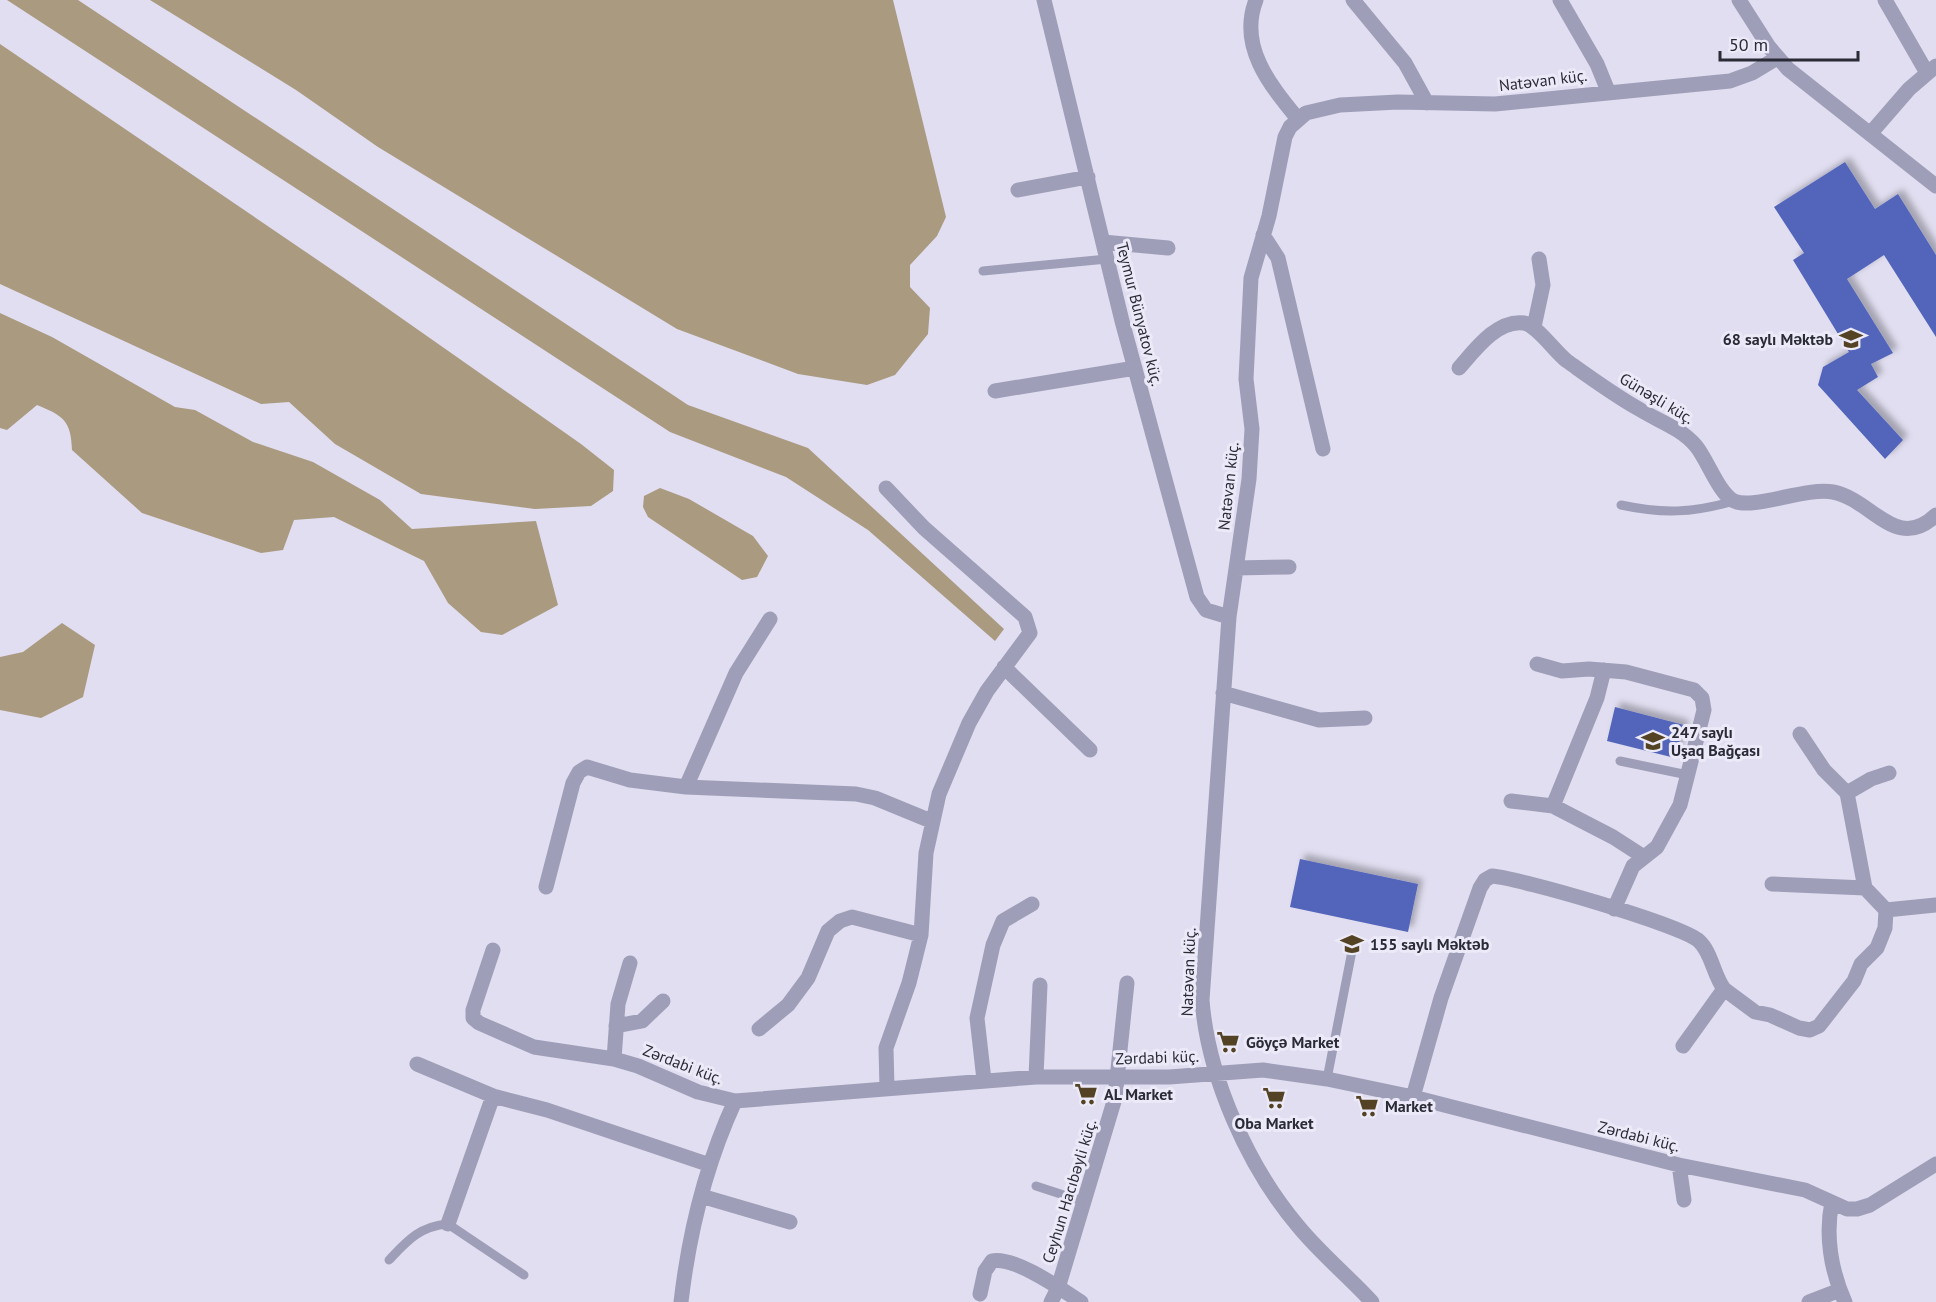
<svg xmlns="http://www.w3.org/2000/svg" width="1936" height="1302" viewBox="0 0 1936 1302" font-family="'PT Sans',sans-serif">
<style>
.water{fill:#aa9a80}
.building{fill:#5365ba;filter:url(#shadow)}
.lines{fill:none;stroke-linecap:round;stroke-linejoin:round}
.service{stroke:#9f9eb8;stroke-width:9}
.minor{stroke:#9f9eb8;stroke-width:15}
.labels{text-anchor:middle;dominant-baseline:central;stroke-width:6;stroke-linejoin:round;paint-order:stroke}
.street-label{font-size:16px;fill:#2a2b36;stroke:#eceaf8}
.poi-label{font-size:16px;font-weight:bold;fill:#2a2b36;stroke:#eceaf8;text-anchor:start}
</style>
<defs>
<filter id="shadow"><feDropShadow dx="5" dy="-5" stdDeviation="3" flood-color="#0004"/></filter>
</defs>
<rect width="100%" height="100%" fill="#e0def0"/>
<!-- water -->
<path class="water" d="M7,0h71l610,405 120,43 196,181 -9,12 -127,-111 -82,-53 -116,-45z
M150,0h743l53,217 -9,19 -27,29v22l20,21 -2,26 -33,41 -28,10 -69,-11 -121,-45 -299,-182 -82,-57z
M0,44l347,236 234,164 33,26 -1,21 -22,15 -56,3 -114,-15 -86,-50 -46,-42 -28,2 -261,-120z
M0,313l52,24 123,70 20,3 58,32 60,20 67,38 32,29 124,-8 22,84 -56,30 -21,-3 -33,-29 -24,-42 -90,-44 -40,3 -11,30 -22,3 -119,-40 -70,-63c-1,-29 -8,-34 -35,-45l-30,25 -7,-2z
M660,488l29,11 64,37 15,20 -11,21 -15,3 -94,-63 -5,-10 1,-11z
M62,623l33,22 -12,52 -42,21 -41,-8v-53l23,-5z"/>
<!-- building -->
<path class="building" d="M1845,162l30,47 23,-15 38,61v82l-52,-82 -37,24 46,74 -22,11 7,13 -21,13 46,50 -18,19 -67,-74 5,-18 26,-15 -56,-92 11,-7 -30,-46z
M1615,707l69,18 -9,33 -68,-17z
M1300,859l118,25 -10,48 -118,-25z"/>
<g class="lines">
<!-- service -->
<path class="service" d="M983,271l124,-12
M1621,505c42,9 71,8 113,-4
M1620,761l68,14
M1327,1079l25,-128
M1036,1186l49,16
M389,1260c18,-19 31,-34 59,-36l76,51"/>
<!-- minor -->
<path class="minor" d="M1044,0l78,321 75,276 9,13 23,7
M1256,0c-18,46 14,85 41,118
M1353,0l52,63 22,40
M1560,0l37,64 11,27
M1739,0l30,47 19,22 148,117
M1885,0l42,73
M1870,134l39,-45 27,-23
M1018,190l70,-13
M1263,235l15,23 45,191
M1103,242l65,6
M1534,327l9,-42 -4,-26
M1459,368c15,-17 38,-49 65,-45 13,2 31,29 43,38 24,17 47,34 72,48 19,12 42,19 57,37 11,13 23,48 38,55 20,9 71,-14 99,-9 40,8 63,61 103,23
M995,391l140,-23
M886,488l38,40 101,89 5,16 -43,58 -18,32 -30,71 -13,59 -5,82 -12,48 -23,65 1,40
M1236,568l53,-1
M1537,664l25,7 27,-2 37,3 68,18 8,8 2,12 -24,95 -23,42 -24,19 -19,43
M1004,667l86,83
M1604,670l-7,28 -44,108 60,31 31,20
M1223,693l96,27 46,-2
M686,787l50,-114 34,-54
M1847,793l24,-14 18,-6
M1511,801l42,5
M1772,884l93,4
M546,887l27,-104 6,-11 8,-5 43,13 56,7 170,7 19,4 56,23
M1886,910l50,-5
M493,950l-20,60v8l6,5 55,24 80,12 24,7 60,26 37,9 301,-24h133l94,-7 64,9 86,18 266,68 126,25 42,19h10l13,-4 66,-41
M616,1026l26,-5 21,-20
M759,1029l29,-24 20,-27 20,-47 12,-10 12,-4 69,18
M1683,1046l41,-57 31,23 15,3 29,13 11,2 9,-4 35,-45 7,-17 16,-16 8,-20 1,-18 -21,-22 -18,-95 -23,-23 -24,-36
M614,1059l4,-55 12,-41
M417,1064l76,32 54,14 163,55
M1036,1077l4,-92
M984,1080l-7,-62 16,-73 10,-24 29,-17
M1413,1097l28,-99 39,-110 5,-8 7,-4c27,2 190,49 207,65 13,12 14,33 25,48
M1679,1165l5,35
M701,1196l89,26
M1832,1202c-7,33 -1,69 13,100
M448,1224l45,-128
M980,1294l5,-23 7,-10c22,-5 69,28 89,41
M681,1302c8,-69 25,-138 54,-201
M1051,1302l7,-14 57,-190 12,-115
M1372,1302c-24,-26 -52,-49 -74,-76 -50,-59 -90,-149 -96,-226l27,-383 20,-138 3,-50 -6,-50 5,-101 18,-62 16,-79 5,-10 16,-14 34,-8 58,-3 97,2 235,-23 22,-8 25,-15
M1809,1302l31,-12"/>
</g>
<!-- icons -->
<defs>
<g id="school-bare" transform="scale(1.8)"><path d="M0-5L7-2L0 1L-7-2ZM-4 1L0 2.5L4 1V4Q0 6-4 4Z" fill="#534223" stroke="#eceaf8" stroke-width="2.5" paint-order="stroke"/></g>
<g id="supermarket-bare" transform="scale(1.8)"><path d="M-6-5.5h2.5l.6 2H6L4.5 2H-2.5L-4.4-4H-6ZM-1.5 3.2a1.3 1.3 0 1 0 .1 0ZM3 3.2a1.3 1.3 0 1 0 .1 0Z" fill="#534223" stroke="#eceaf8" stroke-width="2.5" paint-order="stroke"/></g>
</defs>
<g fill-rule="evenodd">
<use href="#school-bare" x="1851" y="339"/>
<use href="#school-bare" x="1653" y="741"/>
<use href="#school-bare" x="1352" y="944"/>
<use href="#supermarket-bare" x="1228" y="1042"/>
<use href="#supermarket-bare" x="1086" y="1094"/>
<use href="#supermarket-bare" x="1274" y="1098"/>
<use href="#supermarket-bare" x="1367" y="1106"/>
</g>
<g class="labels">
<!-- street labels -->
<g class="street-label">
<text transform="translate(1543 80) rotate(-7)">Natəvan küç.</text>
<text transform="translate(1140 314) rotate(76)">Teymur Bünyatov küç.</text>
<text transform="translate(1657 398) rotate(31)">Günəşli küç.</text>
<text transform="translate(1228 486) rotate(-84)">Natəvan küç.</text>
<text transform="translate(1188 972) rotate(-88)">Natəvan küç.</text>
<text transform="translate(1157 1057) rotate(-2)">Zərdabi küç.</text>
<text transform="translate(683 1064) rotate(21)">Zərdabi küç.</text>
<text transform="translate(1639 1136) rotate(14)">Zərdabi küç.</text>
<text transform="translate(1069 1191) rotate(-73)">Ceyhun Hacıbəyli küç.</text>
</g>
<!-- poi labels -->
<g class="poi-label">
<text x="1833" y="339" text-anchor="end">68 saylı Məktəb</text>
<text x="1671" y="732">247 saylı<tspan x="1671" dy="18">Uşaq Bağçası</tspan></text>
<text x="1370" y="944">155 saylı Məktəb</text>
<text x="1246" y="1042">Göyçə Market</text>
<text x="1104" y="1094">AL Market</text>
<text x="1385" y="1106">Market</text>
<text x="1274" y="1123" text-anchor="middle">Oba Market</text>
</g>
</g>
<!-- scale -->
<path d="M1720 51v9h138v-9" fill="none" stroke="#2a2b36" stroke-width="3"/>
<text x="1729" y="51" font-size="18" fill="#2a2b36" stroke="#eceaf8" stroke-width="4.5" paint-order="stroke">50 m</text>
</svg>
